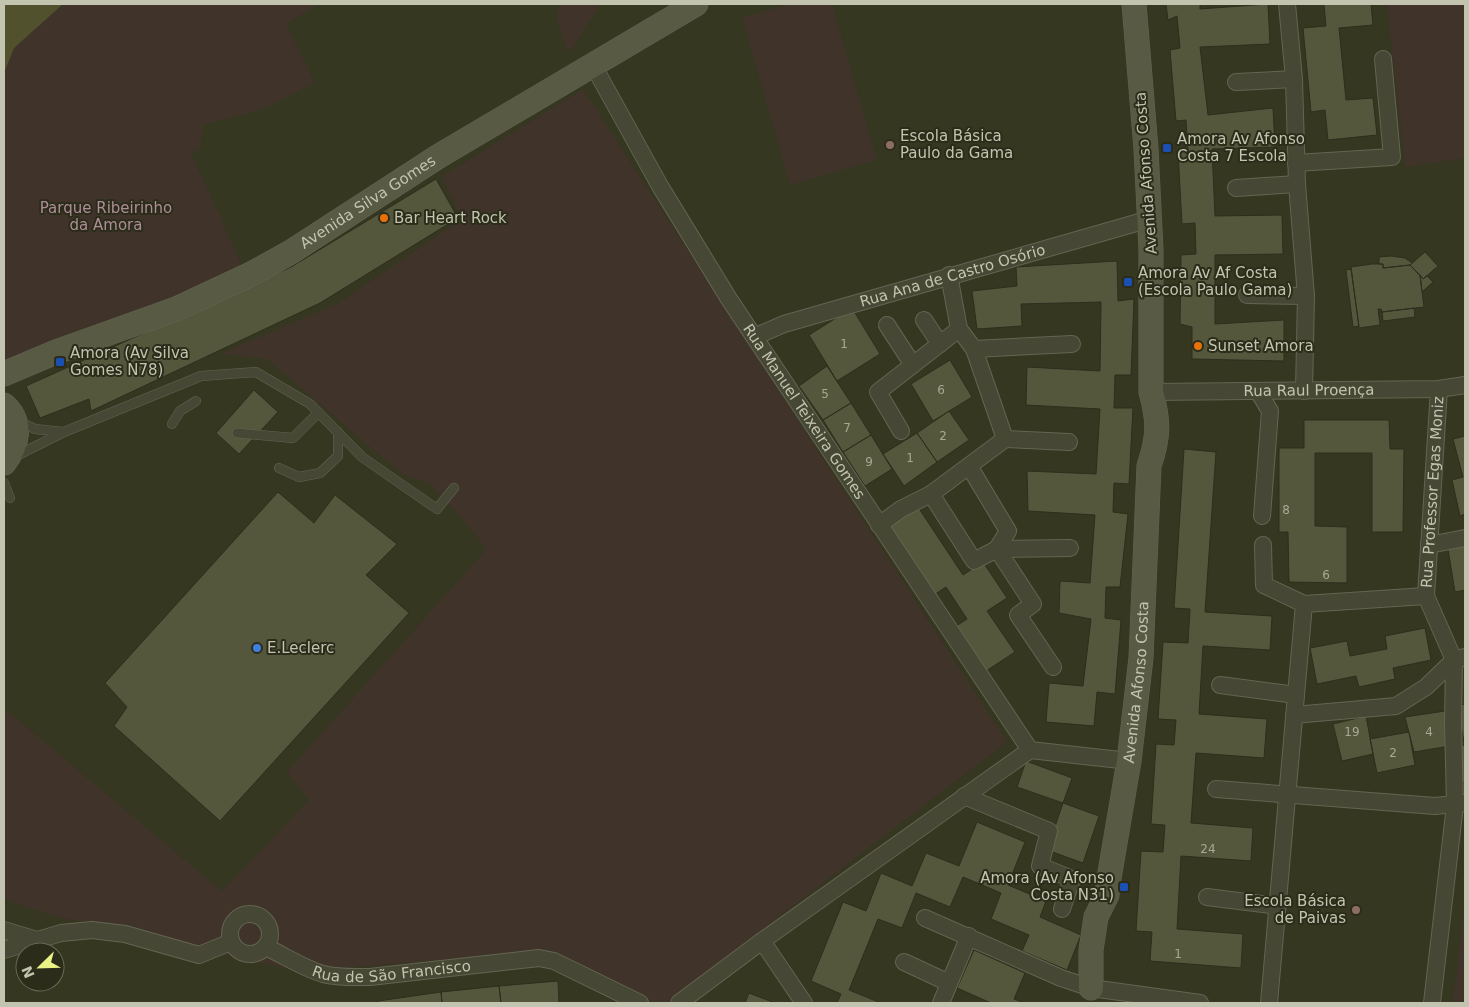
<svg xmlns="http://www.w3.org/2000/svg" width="1469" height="1007" viewBox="0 0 1469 1007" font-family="'DejaVu Sans',sans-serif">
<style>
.green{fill:#3f332a}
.water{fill:#51522d}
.building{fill:#55573d;stroke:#2d2e1c}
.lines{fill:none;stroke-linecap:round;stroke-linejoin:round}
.lane-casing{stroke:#646552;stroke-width:10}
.street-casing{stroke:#646552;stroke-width:18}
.secondary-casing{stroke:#646552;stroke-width:25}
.lane{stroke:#464734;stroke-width:9}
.street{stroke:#464734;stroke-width:16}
.secondary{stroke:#585a43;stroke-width:24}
.education-dot{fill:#8d6e63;stroke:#2b2c1a;stroke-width:2}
.transit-dot{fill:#1a4fb4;stroke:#2b2c1a;stroke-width:2}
.food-dot{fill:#e8710a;stroke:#2b2c1a;stroke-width:2}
.shop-dot{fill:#3f7fe0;stroke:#2b2c1a;stroke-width:2}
.labels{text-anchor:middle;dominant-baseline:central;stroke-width:4;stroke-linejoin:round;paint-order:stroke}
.number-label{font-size:12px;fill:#a7a992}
.poi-label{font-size:15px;fill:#c2c4af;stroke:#2b2c1a;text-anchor:start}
.street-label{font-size:15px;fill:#c2c4af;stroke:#2b2c1a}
.park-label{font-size:15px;fill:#ae8d98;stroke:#2b2c1a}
</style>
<rect width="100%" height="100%" fill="#363721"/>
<!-- green -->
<path class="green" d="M4,4h316l-34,20 29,59 -53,26 -59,16 -3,26h-10l27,59 6,10 -1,1 22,50 -240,97z
M559,4h41l-26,43 -7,4 -10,-32z
M789,4h43l45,156 -87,25 -48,-167z
M1387,4h78v154l-60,9z
M583,89l424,653 -341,261h-9l-120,-50 -239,18 -248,-56 -46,-16v-191l218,183 87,-91 -22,-28 198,-221 -1,-5 -23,-29 -32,-34 -27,-9 -135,-115 -47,-5 117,-50 125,-85 -21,-42z
M1465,900v103h-12z"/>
<!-- water -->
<path class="water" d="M4,4h59l-49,44 -10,25z"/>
<!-- building -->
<path class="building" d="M1166,4h34v5l68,-5 2,40 -70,3 8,68 65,-7 2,39 -63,2 3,67 67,-1 1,39 -68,1v69l69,-4v41l-92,-2v-32l-12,-3 1,-69 15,-1 -1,-31 -13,1 -4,-72 10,-1 -2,-31 -10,1 -6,-71 10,-2 -3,-32 -9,4z
M1324,4h47l2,21 -34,3 7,72 27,-2 4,37 -49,5 -3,-30 -14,2 -8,-84 23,-2z
M436,179l22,39 -138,85 -229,108 -2,-12 -49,19 -14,-32 265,-119z
M1425,252l13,14 -15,13 -13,-14z
M1391,256l14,2 7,5 -2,2 -27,3v-4h-4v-7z
M1117,261l1,40 16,-2 -3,76h-16l-1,33h19l-4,76 -15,-1 -1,29 15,2 -8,73h-14l-1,31 16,2 -6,74 -18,-2 -3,34 -48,-4 3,-39 34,3 8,-67 -32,-6 1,-32 30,2 5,-68 -67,-4 -1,-40 69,3 4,-65 -74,-4 1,-38 73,4 1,-69 -80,2 1,22 -45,3 -5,-38 45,-5 -1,-19z
M1372,264h11v4l27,-3 10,10 4,32 -42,5 -1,-3h-3l2,16 -21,3 -8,-61z
M1351,269l8,57 -6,1 -7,-57z
M1420,275l3,4 4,-3 6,6 -11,10z
M852,308l28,46 -43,27 -28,-46z
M1414,308l1,9 -32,4 -1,-9z
M950,360l22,37 -39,24 -22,-37z
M827,366l24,37 -28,17 -24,-34z
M254,390l24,22 -39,42 -23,-21z
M851,403l20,32 -28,17 -20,-32z
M949,411l20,29 -32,22 -20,-29z
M1304,420h85l1,29h14l-1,83h-31v-79h-57v73l32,1v56l-58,-1 -1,-50h-9v-84h25z
M917,433l20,29 -33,24 -21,-32z
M871,435l21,34 -27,17 -22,-34z
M1465,436v78l-5,2 -8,-36 11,-3 -10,-38z
M1184,449l32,3 -11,160 67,4 -2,34 -67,-4 -4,68 68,5 -3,39 -68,-5 -5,70 62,5 -2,33 -70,-5 -4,73 66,5 -2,34 -91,-7 2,-29 -16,-1 5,-80 22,1 2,-27 -14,-1 5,-80 18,1 2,-25 -18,-1 5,-77 25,1 2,-34 -16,-1z
M278,492l36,31 21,-28 62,49 -31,31 43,38 -189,208 -106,-95 13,-19 -22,-24z
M918,507l45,68 20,-13 24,36 -20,13 28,41 -32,21 -30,-45 14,-9 -21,-32 -15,10 -45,-68z
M1465,546v44l-10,2 -7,-43z
M1425,628l6,32 -38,8 2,11 -36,8 -3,-11 -39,8 -7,-36 37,-7 3,15 37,-7 -2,-13z
M1465,704v41l-9,-39z
M1445,711l5,35 -36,6 -9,-35z
M1366,716l7,38 -31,7 -9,-37z
M1409,732l6,33 -38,8 -7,-34z
M1465,745v37h-3l-4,-36z
M1026,761l46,17 -9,25 -46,-16z
M1063,803l36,13 -16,47 -36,-13z
M977,822l48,20 -17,43 38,16 -6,16 41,18 -14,35 -45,-19 7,-16 -38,-16 10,-26 -38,-16 -13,30 -34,-14 -14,35 -24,-9 -29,71 32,13h-44l4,-9 -30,-13 32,-79 23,9 15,-38 31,13 14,-33 33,13z
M974,950l51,23 -11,26 10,4h-33l-34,-15z
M558,981l1,22h-58l-2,-17z
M499,986l2,17h-59l-1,-11z
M441,992l1,11h-63l-1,-2z
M749,993l26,10h-30z"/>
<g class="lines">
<!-- lane casing -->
<g class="lane-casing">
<path id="lane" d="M18,421l17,8 28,3
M172,424l8,-13 16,-10
M237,433l56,5 25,-25
M14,457l50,-25 137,-56 55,-4 54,32 52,53 75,52 17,-21
M279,468l20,9 21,-4 18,-17v-24
M4,483l6,15"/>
</g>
<!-- street casing -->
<g class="street-casing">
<g id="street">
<path d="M1287,4l7,75 3,105 9,112 -2,95"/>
<path id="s1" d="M593,65l67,121 69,113 301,451"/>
<path d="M1236,82l58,-3"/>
<path d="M1296,163l96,-6 -9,-98"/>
<path d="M1236,188l61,-4"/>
<path d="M949,275l10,54 15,20 31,90 -74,55 43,67 23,-12 36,55 -15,11 35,52"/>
<path d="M1247,295l59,1"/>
<path d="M924,320l16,24"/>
<path d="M887,325l26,40"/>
<path id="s2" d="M754,337l30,-13 366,-105"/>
<path d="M974,349l98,-5"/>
<path d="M1258,391l12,20 -8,105"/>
<path id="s3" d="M1151,392l288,-3 26,-4"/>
<path d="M901,431l-23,-39 81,-63"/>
<path d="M1005,439l64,3"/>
<path d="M969,466l39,65 -11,18 73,-1"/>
<path d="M879,525l22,-16 30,-15"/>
<path d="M1263,545l1,40 40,19 -35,399"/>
<path d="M1429,545l36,-7"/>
<path id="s4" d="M1426,596l13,-207"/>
<path d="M1304,604l122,-8 28,64 11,-3"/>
<path d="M1220,685l76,10"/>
<path d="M1294,715l102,-9 30,-19 28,-27"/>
<path d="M1216,789l219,17 30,-3"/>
<path d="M964,796l85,35 -9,35 32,13 -10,30"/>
<path d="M1207,897l71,9"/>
<circle cx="250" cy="934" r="20"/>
<path d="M925,918l136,60 30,10 109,15"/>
<path d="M4,930l33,10"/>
<path d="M762,941l42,62"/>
<path id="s5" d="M266,947c19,9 37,21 57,27 15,4 32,3 47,3l169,-19 15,3 86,42"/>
<path d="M4,950l57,-17 31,-3 33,4 74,21 32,-13"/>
<path d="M904,962l45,21"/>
<path d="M679,1003l83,-62 268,-191 99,11"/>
<path d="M941,1003l28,-67"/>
<path d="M1432,1003l23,-198 -2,-82 1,-63"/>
</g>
</g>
<!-- secondary casing -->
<g class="secondary-casing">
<g id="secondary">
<path id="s6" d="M4,374l52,-22 120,-43 77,-36 38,-21 148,-96 257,-152"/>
<path d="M4,405c19,17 14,40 0,58"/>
<path id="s7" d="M1091,988v-38l3,-20 2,-13 11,-22 1,-11 21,-123 12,-103 8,-192c10,-29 10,-45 2,-74v-142l-5,-101 -12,-145"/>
</g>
</g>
<!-- lane -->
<use href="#lane" class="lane"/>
<!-- street -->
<use href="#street" class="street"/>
<!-- secondary -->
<use href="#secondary" class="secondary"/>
</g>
<!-- markers -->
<g class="education-dot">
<circle cx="890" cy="145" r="5"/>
<circle cx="1356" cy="910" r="5"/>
</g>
<g class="transit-dot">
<rect x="1162" y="143" width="10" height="10" rx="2.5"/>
<rect x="1123" y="277" width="10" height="10" rx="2.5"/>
<rect x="55" y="357" width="10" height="10" rx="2.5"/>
<rect x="1119" y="882" width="10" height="10" rx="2.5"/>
</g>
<g class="food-dot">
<circle cx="384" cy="218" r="5"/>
<circle cx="1198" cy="346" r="5"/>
</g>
<circle class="shop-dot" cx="257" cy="648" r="5"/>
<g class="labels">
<!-- number labels -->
<g class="number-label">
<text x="844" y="344">1</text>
<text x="941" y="390">6</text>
<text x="825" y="394">5</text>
<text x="847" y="428">7</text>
<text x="943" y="436">2</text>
<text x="910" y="458">1</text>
<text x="869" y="462">9</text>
<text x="1286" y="510">8</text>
<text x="1326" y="575">6</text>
<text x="1352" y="732">19</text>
<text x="1429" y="732">4</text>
<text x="1393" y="753">2</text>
<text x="1208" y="849">24</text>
<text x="1178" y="954">1</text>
</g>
<!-- poi labels -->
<g class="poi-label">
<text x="900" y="136">Escola Básica<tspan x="900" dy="17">Paulo da Gama</tspan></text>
<text x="1177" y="139">Amora Av Afonso<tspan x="1177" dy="17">Costa 7 Escola</tspan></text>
<text x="394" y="218">Bar Heart Rock</text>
<text x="1138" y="273">Amora Av Af Costa<tspan x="1138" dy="17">(Escola Paulo Gama)</tspan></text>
<text x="1208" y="346">Sunset Amora</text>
<text x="70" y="353">Amora (Av Silva<tspan x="70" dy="17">Gomes N78)</tspan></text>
<text x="267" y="648">E.Leclerc</text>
<text x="1114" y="878" text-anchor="end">Amora (Av Afonso<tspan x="1114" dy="17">Costa N31)</tspan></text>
<text x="1346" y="901" text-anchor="end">Escola Básica<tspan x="1346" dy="17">de Paivas</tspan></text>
</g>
<!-- street labels -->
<g class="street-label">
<text transform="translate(1146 173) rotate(-94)">Avenida Afonso Costa</text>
<text stroke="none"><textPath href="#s6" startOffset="404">Avenida Silva Gomes</textPath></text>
<text stroke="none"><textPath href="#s2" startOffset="208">Rua Ana de Castro Osório</textPath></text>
<text stroke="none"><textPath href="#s3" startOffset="158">Rua Raul Proença</textPath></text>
<text stroke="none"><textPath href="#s1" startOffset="406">Rua Manuel Teixeira Gomes</textPath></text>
<text stroke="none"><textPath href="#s4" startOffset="104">Rua Professor Egas Moniz</textPath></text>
<text stroke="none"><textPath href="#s7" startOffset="311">Avenida Afonso Costa</textPath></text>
<text stroke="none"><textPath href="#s5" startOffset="132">Rua de São Francisco</textPath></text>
</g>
<!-- park labels -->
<g class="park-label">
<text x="106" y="208">Parque Ribeirinho<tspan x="106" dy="17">da Amora</tspan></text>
</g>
</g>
<!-- border -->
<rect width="1469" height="1007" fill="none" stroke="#c2c4af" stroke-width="10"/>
<!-- north arrow -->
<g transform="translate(40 967) rotate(247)"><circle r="24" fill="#2b2c1a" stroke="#676956"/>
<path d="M0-4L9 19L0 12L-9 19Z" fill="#eaf385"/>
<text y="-8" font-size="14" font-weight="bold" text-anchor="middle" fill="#c2c4af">N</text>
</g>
</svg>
